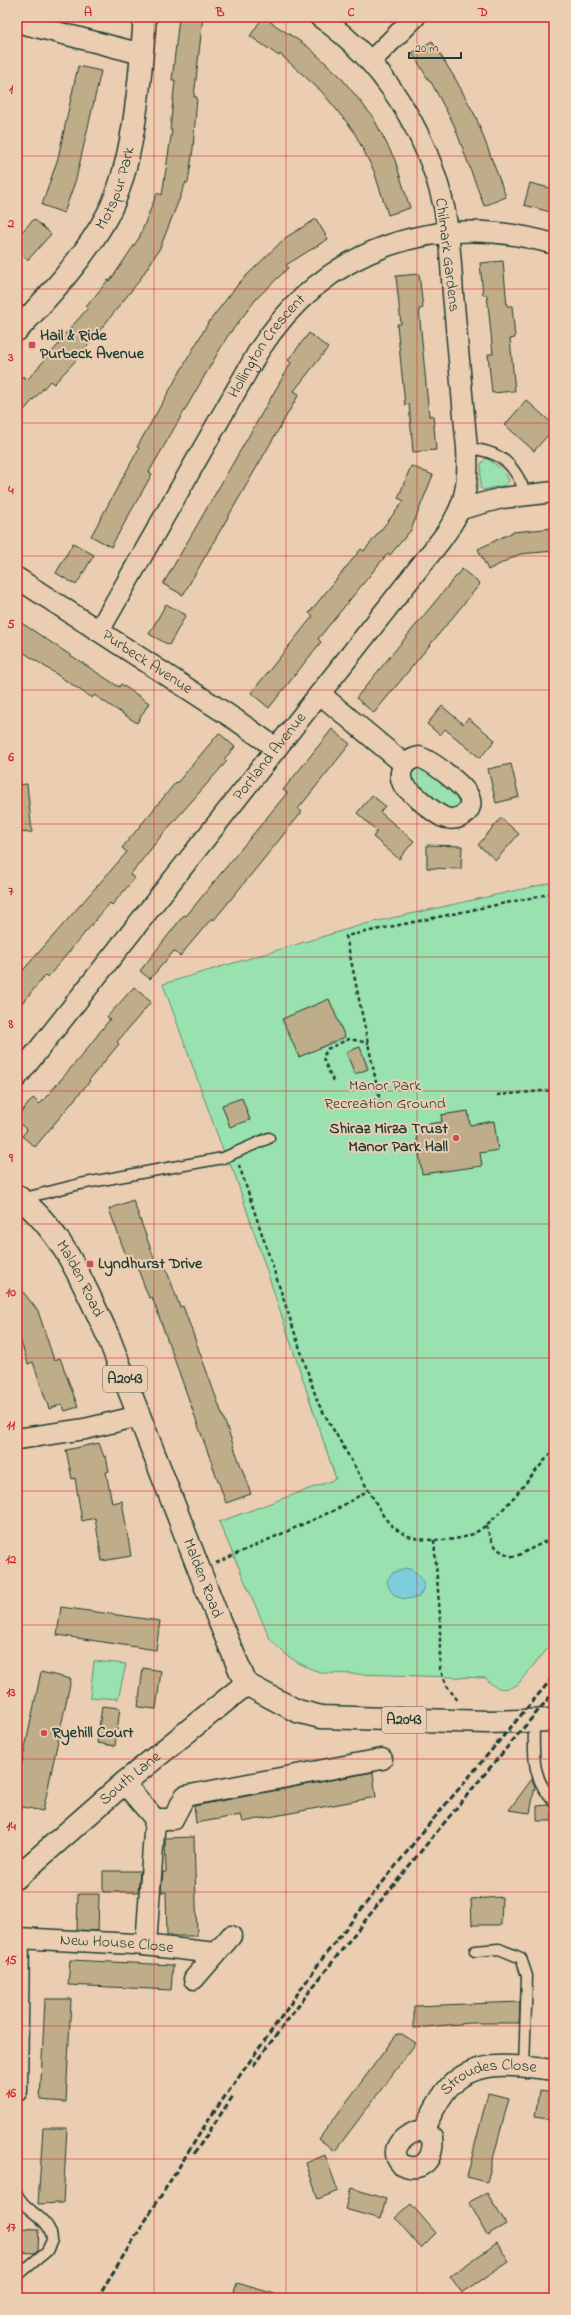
<svg xmlns="http://www.w3.org/2000/svg" width="571" height="2315" viewBox="0 0 571 2315" font-family="'Indie Flower',sans-serif">
<style>
.green{fill:#99e1af;stroke:#5c8f72}
.water{fill:#7ecddb;stroke:#589398}
.building{fill:#bead88;stroke:#1f3d34}
.lines{fill:none;stroke-linecap:round;stroke-linejoin:round}
.service-casing{stroke:#1f3d34;stroke-width:13}
.minor-casing{stroke:#1f3d34;stroke-width:23}
.tertiary-casing{stroke:#1f3d34;stroke-width:25}
.primary-casing{stroke:#1f3d34;stroke-width:25}
.path{stroke:#1f3d34;stroke-width:2.5;stroke-dasharray:4 3;stroke-linecap:butt}
.service{stroke:#ebceb2;stroke-width:10}
.minor{stroke:#ebceb2;stroke-width:20}
.tertiary{stroke:#ebceb2;stroke-width:22}
.primary{stroke:#ebceb2;stroke-width:22}
.rail{stroke:#1f3d34;stroke-width:3;stroke-dasharray:6 3;stroke-linecap:butt}
.grid{fill:none;stroke:#d62828;stroke-width:1;stroke-opacity:0.55}
.poi-dot{fill:#d1495b;stroke:#ebceb2;stroke-width:1.5}
.labels{text-anchor:middle;dominant-baseline:central;stroke-width:4;stroke-linejoin:round;paint-order:stroke}
.shield{fill:#ebceb2;stroke:#5c685a;stroke-width:1}
.shield-label{font-size:15px;font-weight:bold;fill:#1f3d34}
.street-label{font-size:16px;fill:#1f3d34;stroke:#ebceb2}
.poi-label{font-size:16px;font-weight:bold;fill:#1f3d34;stroke:#ebceb2;text-anchor:start}
.park-label{font-size:16px;fill:#25453a;stroke:#ebceb2}
.neatline{fill:none;stroke:#d62828;stroke-width:1.5}
.grid-label{font-size:13px;text-anchor:middle;font-weight:bold;fill:#d62828}
</style>
<rect width="100%" height="100%" fill="#ebceb2"/>
<filter id="ink" filterUnits="userSpaceOnUse"><feTurbulence type="fractalNoise" baseFrequency=".025" numOctaves="2"/><feDisplacementMap in="SourceGraphic" scale="8" xChannelSelector="R" yChannelSelector="G"/><feConvolveMatrix kernelMatrix="1 2 1 2 8 2 1 2 1" color-interpolation-filters="sRGB"/></filter>
<g filter="url(#ink)">
<!-- green -->
<path class="green" d="M486,458c9,6 20,12 23,23l-3,4 -23,5 -3,-2 1,-24z
M421,766l37,29 4,12 -15,4 -37,-31v-9z
M554,882v759l-37,44c-13,6 -23,5 -31,-7l-163,-5c-25,-8 -35,-15 -53,-34l-51,-117 117,-43 -101,-304 -14,-30 -58,-161 202,-60z
M94,1661l32,3 -8,35 -28,-2z"/>
<!-- water -->
<path class="water" d="M406,1568c11,3 16,8 18,19l-5,10c-16,4 -28,2 -32,-16l5,-8z"/>
<!-- building -->
<path class="building" d="M179,17h24l-9,80h3l-4,52 -5,34 -2,-1 -26,66 -21,33 -62,78 -23,25 -4,-3 -33,37v-34l6,-8 4,4 40,-45 -2,-1 23,-26 -2,-1 22,-27 2,1 29,-43 18,-45 5,2 10,-65h-2l5,-50h-3z
M263,17l44,29 32,29 34,42 22,43 15,48 -22,7 -14,-44 -21,-41 -31,-38 -42,-38 -1,2 -29,-20z
M432,41l24,39 20,37 30,80 -22,9 -30,-81 -23,-43h-1l-18,-29z
M78,66l23,5 -25,108 -12,34 -22,-8 16,-47z
M530,183l24,6v24l-30,-8z
M34,219l17,15 -23,26 -11,-9v-14z
M316,219l12,20 -42,26 2,3 -31,30 -30,39 -78,135 3,2 -41,73 -20,-11 48,-88 -2,-1 71,-124 31,-40 46,-45z
M503,261l4,45h5l3,32 -5,1 5,52 -23,2 -4,-39h5l-3,-30 -3,-29h-4l-3,-32z
M419,274l4,34 -4,1 10,107 4,-1 3,35 -23,2 -4,-48 -4,1 -6,-60 -2,-21h4l-5,-48z
M309,333l19,15 -34,43 5,3 -116,201 -20,-11 128,-221 -3,-3z
M526,400l28,25v3l-20,23 -29,-26z
M411,466l22,9 -22,55 -21,25 -2,-2 -70,86 3,3 -52,66 -18,-15 62,-77 -4,-3 52,-64 3,2 40,-50 -6,-3z
M554,528v23l-34,3 -32,16 -10,-21 35,-17z
M73,543l21,12 -18,30 -20,-12z
M462,569l18,15 -106,129 -18,-15z
M166,604l20,11 -17,30 -20,-11z
M17,620l102,67 2,-3 28,19 -12,20 -43,-28 -2,3 -75,-50z
M442,706l21,18 5,-6 27,22 -15,18 -35,-29 -5,6 -13,-11z
M332,729l18,15 -52,65 4,3 -88,108 -2,-2 -32,38 -6,-5 -24,28 -10,-8 44,-56 2,1 101,-123 -4,-3z
M219,733l16,14 -11,12 3,2 -65,74 -32,40 5,3 -23,27 -2,-2 -63,75 -2,-2 -28,33v-32l110,-125 -5,-4 54,-66 1,1z
M511,764l8,33 -23,6 -8,-34z
M27,784l5,48 -15,1v-48z
M372,795l13,11 -5,6 34,29 -15,18 -26,-22 4,-6 -20,-18z
M501,818l18,16 -23,26 -18,-15z
M427,845l35,1 -1,23 -34,-1z
M134,987l17,15 -34,40 2,2 -30,36 1,1 -55,66 -13,-11 5,-6 -10,-9v-4l16,-19 7,6 42,-49 28,-36 -3,-2z
M329,999l16,38 -46,20 -17,-38z
M360,1047l8,22 -13,5 -9,-22z
M242,1098l8,22 -20,7 -8,-22z
M468,1111l2,14 24,-4 4,29 -18,3 2,13 -60,8 -7,-48 27,-4 -1,-7z
M133,1200l24,66 7,-3 16,44 3,-1 68,188 -25,9 -74,-206 -3,1 -15,-39 -6,2 -19,-52z
M17,1284l21,27 16,49 6,-2 18,49 -13,4 -3,-7 -13,5 -16,-47 -5,2 -11,-35z
M99,1443l5,14 2,-1 3,15 -3,1 6,31 10,-2 9,55 -29,5 -7,-43 -13,3 -7,-43 -3,1 -6,-29z
M61,1607l99,14 -4,29 -99,-15z
M143,1668l18,3 -5,38 -18,-2z
M41,1672l30,7 -28,132 -26,-5v-20z
M102,1706l18,2 -5,38 -18,-3z
M373,1772l3,25 -133,25 -2,-7 -45,8 -2,-17z
M532,1779l3,8 -5,26 -21,-3z
M548,1805l4,3v13h-15v-15z
M194,1837l3,99h-30l-1,-44h-5l2,-20h3l-1,-34z
M103,1871h37l-2,21h-35z
M78,1894h21l-1,37 -21,-1z
M502,1897l-1,28h-29l-1,-26z
M70,1960l103,5 -2,25 -103,-5z
M45,1999h26l-5,103 -26,-2z
M520,2002l-1,21h-48l-57,5v-22z
M397,2034h5l14,9 -81,108 -16,-12z
M539,2091l15,2v27l-19,-3z
M488,2093l21,5 -22,84 -20,-5z
M43,2128h24l-4,75 -25,1z
M325,2155l13,36 -20,8 -12,-36z
M351,2188l35,11 -6,20 -35,-10z
M487,2193l19,31 -19,11 -18,-33z
M411,2204l25,29 -15,15 -26,-30z
M17,2228l22,1 -1,21 -4,3 -17,-1z
M497,2243l12,19 -47,31 -12,-17z
M237,2283l38,11v4h-43z"/>
<g class="lines">
<!-- service casing -->
<g class="service-casing">
<path id="service" d="M467,448c33,3 48,15 59,47
M21,1199l59,-15 143,-26 46,-20
M534,1721c0,32 -4,55 20,81
M475,1951l24,-2 22,9 6,18 -3,91
M17,2194c8,19 34,23 35,46l-5,11 -30,25"/>
</g>
<!-- minor casing -->
<g class="minor-casing">
<g id="minor">
<path d="M17,22l125,32"/>
<path d="M371,61l44,-44"/>
<path d="M461,509l41,-11 52,-6"/>
<path id="s1" d="M17,578l219,142 40,28"/>
<path id="s2" d="M99,631l159,-279c67,-105 178,-142 296,-108"/>
<path d="M320,694l84,70"/>
<path d="M419,757c11,3 45,28 50,40 7,16 -14,26 -26,20 -14,-7 -27,-21 -39,-31 -8,-14 0,-26 15,-29z"/>
<path id="s3" d="M17,1077l424,-537c24,-32 28,-52 26,-92 -5,-51 -9,-102 -14,-154 -2,-28 -3,-58 -9,-87 -17,-75 -61,-146 -124,-190"/>
<path d="M17,1439l68,-10 54,-13"/>
<path d="M124,1783l31,36 -9,126"/>
<path d="M155,1819h18l12,-23 197,-37"/>
<path id="s4" d="M17,1938l117,6 82,9"/>
<path d="M194,1979l37,-43"/>
<path d="M17,2091l2,-152"/>
<path id="s5" d="M423,2130c8,-14 15,-31 26,-43 28,-30 69,-21 105,-17"/>
<path d="M423,2130l9,7c3,20 -9,38 -31,27 -15,-16 6,-32 22,-34z"/>
</g>
</g>
<!-- tertiary casing -->
<g class="tertiary-casing">
<g id="tertiary">
<path id="s6" d="M17,330c33,-35 67,-72 90,-114 28,-52 33,-140 38,-199"/>
<path id="s7" d="M17,1877l107,-94 122,-99"/>
</g>
</g>
<!-- primary casing -->
<g class="primary-casing">
<g id="primary">
<path id="s8" d="M17,1196c46,35 67,89 91,140l110,282 28,66 51,27 24,6 166,5 67,-2"/>
</g>
</g>
<!-- path -->
<path class="path" d="M333,1081l-10,-23 4,-9 22,-10 20,4
M497,1095l57,-5
M382,1111l-36,-175 208,-43
M239,1165l79,238 66,114c14,17 26,22 47,23 12,0 25,0 37,-4 27,-9 64,-63 86,-86
M486,1525c7,20 8,26 29,32l39,-20
M434,1540l6,76v53l7,17 11,15
M216,1563l119,-53 34,-20"/>
<!-- service -->
<use href="#service" class="service"/>
<!-- minor -->
<use href="#minor" class="minor"/>
<!-- tertiary -->
<use href="#tertiary" class="tertiary"/>
<!-- primary -->
<use href="#primary" class="primary"/>
<!-- rail -->
<path class="rail" d="M253,2066c96,-129 197,-252 301,-374
M194,2154l39,-58
M97,2298l112,-179 116,-164 100,-126 129,-153"/>
</g>
</g>
<!-- grid -->
<path class="grid" d="M154,17v2281M286,17v2281M417,17v2281M17,156h537M17,289h537M17,423h537M17,556h537M17,690h537M17,824h537M17,957h537M17,1091h537M17,1224h537M17,1358h537M17,1491h537M17,1625h537M17,1759h537M17,1892h537M17,2026h537M17,2159h537"/>
<!-- markers -->
<g class="poi-dot">
<rect x="28" y="341" width="8" height="8" rx="2"/>
<circle cx="456" cy="1138" r="4"/>
<rect x="86" y="1260" width="8" height="8" rx="2"/>
<circle cx="44" cy="1733" r="4"/>
</g>
<g class="labels">
<!-- shield labels -->
<g class="shield">
<rect x="103" y="1366" width="44" height="26" rx="3"/>
<rect x="382" y="1707" width="44" height="26" rx="3"/>
</g>
<g class="shield-label">
<text x="125" y="1379">A2043</text>
<text x="404" y="1720">A2043</text>
</g>
<!-- street labels -->
<g class="street-label">
<text stroke="none"><textPath href="#s6" startOffset="175">Motspur Park</textPath></text>
<text transform="translate(447 255) rotate(83)">Chilmark Gardens</text>
<text stroke="none"><textPath href="#s2" startOffset="331">Hollington Crescent</textPath></text>
<text stroke="none"><textPath href="#s1" startOffset="155">Purbeck Avenue</textPath></text>
<text stroke="none"><textPath href="#s3" startOffset="408">Portland Avenue</textPath></text>
<text stroke="none"><textPath href="#s8" startOffset="105">Malden Road</textPath></text>
<text stroke="none"><textPath href="#s8" startOffset="429">Malden Road</textPath></text>
<text stroke="none"><textPath href="#s7" startOffset="150">South Lane</textPath></text>
<text stroke="none"><textPath href="#s4" startOffset="100">New House Close</textPath></text>
<text stroke="none"><textPath href="#s5" startOffset="93">Stroudes Close</textPath></text>
</g>
<!-- poi labels -->
<g class="poi-label">
<text x="40" y="336">Hail &amp; Ride<tspan x="40" dy="18">Purbeck Avenue</tspan></text>
<text x="448" y="1129" text-anchor="end">Shiraz Mirza Trust<tspan x="448" dy="18">Manor Park Hall</tspan></text>
<text x="98" y="1264">Lyndhurst Drive</text>
<text x="52" y="1733">Ryehill Court</text>
</g>
<!-- park labels -->
<g class="park-label">
<text x="385" y="1086">Manor Park<tspan x="385" dy="18">Recreation Ground</tspan></text>
</g>
</g>
<!-- margin -->
<rect width="571" height="2315" fill="none" stroke="#ebceb2" stroke-width="44"/>
<!-- scale -->
<path d="M409 52v6h52v-6" fill="none" stroke="#1f3d34" stroke-width="2"/>
<text x="415" y="52" font-size="12" fill="#1f3d34" stroke="#ebceb2" stroke-width="3" paint-order="stroke">20 m</text>
<rect x="22" y="22" width="527" height="2271" class="neatline"/>
<g class="grid-label">
<text x="88" y="16">A</text>
<text x="220" y="16">B</text>
<text x="351" y="16">C</text>
<text x="483" y="16">D</text>
<text x="11" y="93">1</text>
<text x="11" y="227">2</text>
<text x="11" y="361">3</text>
<text x="11" y="494">4</text>
<text x="11" y="628">5</text>
<text x="11" y="761">6</text>
<text x="11" y="895">7</text>
<text x="11" y="1028">8</text>
<text x="11" y="1162">9</text>
<text x="11" y="1296">10</text>
<text x="11" y="1429">11</text>
<text x="11" y="1563">12</text>
<text x="11" y="1696">13</text>
<text x="11" y="1830">14</text>
<text x="11" y="1964">15</text>
<text x="11" y="2097">16</text>
<text x="11" y="2231">17</text>
</g>
</svg>
